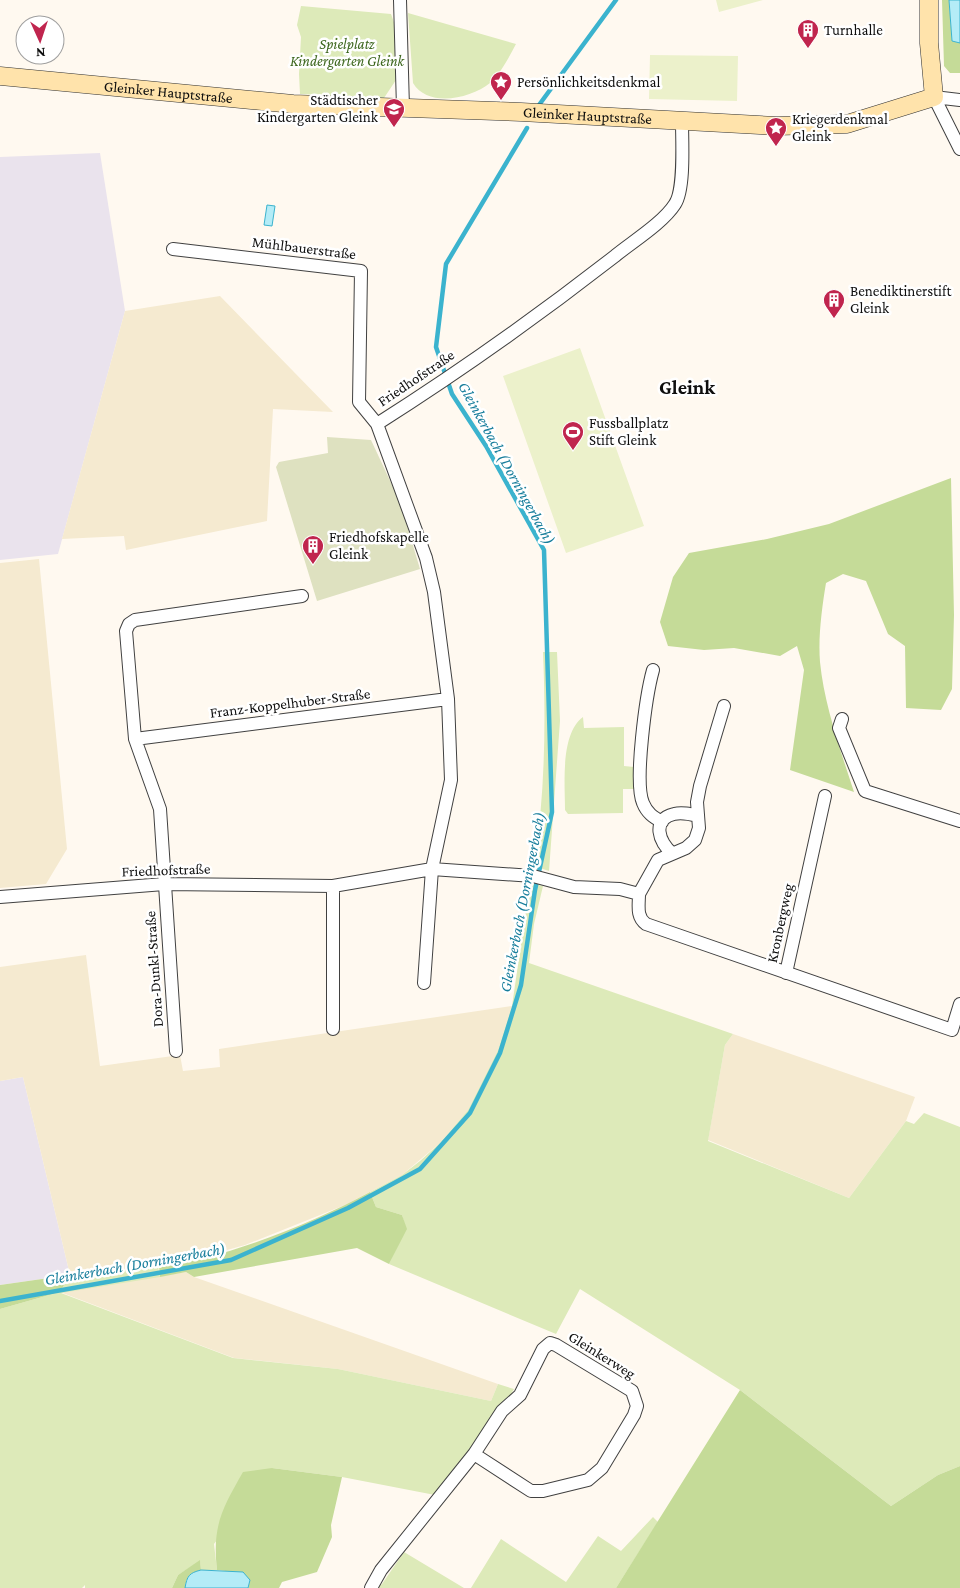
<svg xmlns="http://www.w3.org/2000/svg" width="960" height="1588" viewBox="0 0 960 1588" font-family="'Crimson Pro',serif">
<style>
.industrial{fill:#eae3ed}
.farmland{fill:#f5ead0}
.green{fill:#ddeab9}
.forest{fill:#c5db98}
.cemetery{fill:#dee1c0}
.pitch{fill:#ecf1cb}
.water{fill:#b4ecf7;stroke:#3bb3ce}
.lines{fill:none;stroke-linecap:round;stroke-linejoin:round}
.stream{stroke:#3bb3ce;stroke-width:4.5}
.street-casing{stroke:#414141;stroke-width:14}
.secondary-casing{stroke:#303030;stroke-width:19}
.street{stroke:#fff;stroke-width:12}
.secondary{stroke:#ffe3ab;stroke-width:18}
.labels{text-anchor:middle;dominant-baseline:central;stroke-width:5;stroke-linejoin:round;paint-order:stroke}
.poi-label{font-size:15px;fill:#0e0e0e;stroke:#fff;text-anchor:start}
.park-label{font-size:15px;font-style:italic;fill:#3d671e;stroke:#fff}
.street-label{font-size:15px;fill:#0e0e0e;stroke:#fff}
.water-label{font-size:16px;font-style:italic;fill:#167d9b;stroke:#fff}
.district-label{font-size:20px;font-weight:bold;fill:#0e0e0e;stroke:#fff}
</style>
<rect width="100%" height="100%" fill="#fff9f0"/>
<!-- industrial -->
<path class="industrial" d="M100,153l25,158 -67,243 -58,6v-403z
M23,1077l47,198 -70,10v-204z"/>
<!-- farmland -->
<path class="farmland" d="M220,296l113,116 -60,-3 -6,112 -141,29 -2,-14 -62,3 63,-228z
M39,559l28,290 -21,35 -46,4v-325z
M86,955l14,111 80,-11 3,16 37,-4 -1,-18 293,-43 -14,44 -30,60 -27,32 -39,33 -57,30 -100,40 -68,19 -107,11 -47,-198 -23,4v-114z
M733,1034l182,63 -9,24 -57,77 -141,-58 17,-95z
M186,1272l8,5 304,107 -7,17 -153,-32 -104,-11 -174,-66z"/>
<!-- green -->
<path class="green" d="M301,6l90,8 5,14v52l-12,18 -84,-4 -1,-20 2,-37 -4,-12z
M408,13l108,31c-7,13 -15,29 -26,39 -20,16 -62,25 -77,0z
M543,652h14l3,69 -11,150 -15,-5c11,-71 12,-143 9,-214z
M583,717l1,11 40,-1v39l10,1v22h-11v24l-55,1 -3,-4c0,-26 -5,-76 18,-93z
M530,883l13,3 -9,38 -5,39 204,71 -8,11 -17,96 141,57 57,-77 8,3 10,-11 36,14v339l-22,9 -47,31 -151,-116 -160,-101 -24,45 -167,-70 17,-35 -4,-14 -26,-8 -6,-15 32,-17 18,-14 21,-19 27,-32 30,-60 14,-44z
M158,1266l2,11 -99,16 172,65 105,11 153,32 7,-17 16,5 -4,7 -13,11 -20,37 -42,51 -93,-18 -70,-9 -58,76 3,26h-16l-1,-9 -22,14 -6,13h-87v-3l-3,3h-82v-279l60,-17 10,-17z
M653,1517l5,5 -42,66h-145l30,-49 65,43 32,-46 23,15z
M404,1552l60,36h-88l6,-4z"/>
<!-- forest -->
<path class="forest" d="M942,0h7l3,41 8,2v30h-10l-6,-7z
M951,478l3,137 -2,74 -11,21 -35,-2 -1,-62 -17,-12 -22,-53 -23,-7 -17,9c-4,24 -8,54 -6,79 4,42 21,90 34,130l-64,-22 14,-100 -7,-24 -17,10 -46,-8 -30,2 -36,-4 -8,-24 13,-45 16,-24 78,-14 62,-15z
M370,1192l6,15 26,8 5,14 -18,35 -32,-16 -163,29 -8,-5 -26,5 -1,-11c63,-6 154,-43 211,-74z
M70,1275l-10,17 -60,17v-24z
M740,1390l151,116 47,-31 22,-9v122h-344z
M272,1468l70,9 -11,48 1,12 -15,35 -35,10 -3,6h-31l2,-8 -7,-7 -26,-3c-5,-44 5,-61 26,-98z
M200,1560l1,10c-12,3 -14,6 -16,18h-13l6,-13z"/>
<!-- cemetery -->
<path class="cemetery" d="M327,437l44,3 29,62 20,67 -103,32 -41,-134 3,-5 49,-9z"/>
<!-- pitch -->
<path class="pitch" d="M716,0h47l-44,12z
M650,55l88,1 -1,45 -88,-2z
M580,348l64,178 -78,27 -63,-177z"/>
<!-- water -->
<path class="water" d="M949,0h11v43l-8,-2z
M267,205l8,1 -3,20 -8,-1z
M201,1570l42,2 7,8 -2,8h-63c2,-12 4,-15 16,-18z"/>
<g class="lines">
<!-- stream -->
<path class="stream" d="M539,105l77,-105
M0,1301l231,-41 117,-52 72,-39 50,-56 30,-60 21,-68 14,-95 17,-78 -8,-262 -58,-104 -34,-52 -16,-47 10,-83 81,-136"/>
<!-- street casing -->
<g class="street-casing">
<path id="street" d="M400,0l3,108
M960,100l-26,-3 26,52
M173,249l188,22 -2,131 18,22
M653,670c-7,25 -19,112 -10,133 4,10 10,14 19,19
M842,719l-3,9 26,63 95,30
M135,739l313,-40
M672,853c-13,-10 -21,-34 2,-39 8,-2 16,0 24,2
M639,894l19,-34 28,-12 9,-8 4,-12 -2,-26 3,-16 24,-80
M0,897l164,-13 169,2 99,-17 101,7 41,11 46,2 19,5c0,11 -3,23 7,30l306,106 8,-26
M786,973l39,-177
M424,983l8,-114 19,-89 -3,-81 -14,-107 -8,-34 -49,-134c82,-52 161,-108 238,-168 17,-14 48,-33 60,-52 10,-15 7,-63 7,-82
M333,1029v-143
M176,1051l-16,-242 -25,-70 -9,-108 3,-7 6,-4 167,-24
M371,1588l10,-18 93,-116 28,-43 18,-16 23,-46 7,-6 6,2 76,46 5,15 -3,9 -32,53 -14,12 -45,11h-12l-57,-37"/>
</g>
<!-- secondary casing -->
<g class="secondary-casing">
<g id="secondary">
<path id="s1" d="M0,76l293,28 228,8 256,14 70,-2 87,-27 -5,-54v-43"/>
</g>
</g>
<!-- street -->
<use href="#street" class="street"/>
<!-- secondary -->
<use href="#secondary" class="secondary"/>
</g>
<!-- icons -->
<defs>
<g id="building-pin" transform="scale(1.125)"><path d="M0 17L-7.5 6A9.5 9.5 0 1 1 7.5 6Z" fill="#c0254e" stroke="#fff"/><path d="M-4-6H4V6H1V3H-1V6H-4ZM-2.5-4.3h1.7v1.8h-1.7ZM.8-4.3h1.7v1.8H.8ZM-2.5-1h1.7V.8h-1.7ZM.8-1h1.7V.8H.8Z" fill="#fff"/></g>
<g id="sight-pin" transform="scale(1.125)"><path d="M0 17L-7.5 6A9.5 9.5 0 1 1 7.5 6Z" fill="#c0254e" stroke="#fff"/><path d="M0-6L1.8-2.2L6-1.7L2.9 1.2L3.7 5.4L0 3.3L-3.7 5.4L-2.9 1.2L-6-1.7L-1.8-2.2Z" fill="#fff"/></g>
<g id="school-pin" transform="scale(1.125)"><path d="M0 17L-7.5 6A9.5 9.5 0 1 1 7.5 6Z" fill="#c0254e" stroke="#fff"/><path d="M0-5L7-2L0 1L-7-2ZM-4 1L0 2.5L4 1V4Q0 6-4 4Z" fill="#fff"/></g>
<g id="stadium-pin" transform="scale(1.125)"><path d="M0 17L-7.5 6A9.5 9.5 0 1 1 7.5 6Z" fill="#c0254e" stroke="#fff"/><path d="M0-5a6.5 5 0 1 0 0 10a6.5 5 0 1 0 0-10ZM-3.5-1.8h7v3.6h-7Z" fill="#fff"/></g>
</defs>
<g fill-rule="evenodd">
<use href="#building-pin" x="808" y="30"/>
<use href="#sight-pin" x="501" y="82"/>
<use href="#school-pin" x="394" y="109"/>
<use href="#sight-pin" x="776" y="128"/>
<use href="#building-pin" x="834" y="300"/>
<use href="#stadium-pin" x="573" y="432"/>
<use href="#building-pin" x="313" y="546"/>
</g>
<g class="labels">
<!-- poi labels -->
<g class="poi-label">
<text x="824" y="30">Turnhalle</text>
<text x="517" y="82">Persönlichkeitsdenkmal</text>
<text x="378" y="100" text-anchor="end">Städtischer<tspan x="378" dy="17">Kindergarten Gleink</tspan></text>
<text x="792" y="119">Kriegerdenkmal<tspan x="792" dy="17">Gleink</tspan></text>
<text x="850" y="291">Benediktinerstift<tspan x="850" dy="17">Gleink</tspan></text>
<text x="589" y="423">Fussballplatz<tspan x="589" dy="17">Stift Gleink</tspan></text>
<text x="329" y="537">Friedhofskapelle<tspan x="329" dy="17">Gleink</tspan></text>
</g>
<!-- park labels -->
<g class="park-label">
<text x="347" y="44">Spielplatz<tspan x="347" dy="17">Kindergarten Gleink</tspan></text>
</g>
<!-- street labels -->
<g class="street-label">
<text stroke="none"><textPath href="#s1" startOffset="169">Gleinker Hauptstraße</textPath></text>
<text stroke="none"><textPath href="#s1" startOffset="589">Gleinker Hauptstraße</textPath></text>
<text transform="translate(304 248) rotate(7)">Mühlbauerstraße</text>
<text transform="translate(416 378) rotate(-34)">Friedhofstraße</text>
<text transform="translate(290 703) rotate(-7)">Franz-Koppelhuber-Straße</text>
<text transform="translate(166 870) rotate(-2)">Friedhofstraße</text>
<text transform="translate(780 923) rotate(-78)">Kronbergweg</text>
<text transform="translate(154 969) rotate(-94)">Dora-Dunkl-Straße</text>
<text transform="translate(602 1355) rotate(32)">Gleinkerweg</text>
</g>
<!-- water labels -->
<g class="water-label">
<text transform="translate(507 463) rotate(61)">Gleinkerbach (Dorningerbach)</text>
<text transform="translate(522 902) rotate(-79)">Gleinkerbach (Dorningerbach)</text>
<text transform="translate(135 1264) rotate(-10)">Gleinkerbach (Dorningerbach)</text>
</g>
<!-- district labels -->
<g class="district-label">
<text x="687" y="387">Gleink</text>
</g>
</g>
<!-- north arrow -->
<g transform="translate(40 40) rotate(177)"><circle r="24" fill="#ffffff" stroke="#9f9f9f"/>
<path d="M0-4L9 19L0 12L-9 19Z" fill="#c0254e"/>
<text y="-8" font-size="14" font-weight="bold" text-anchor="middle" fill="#0e0e0e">N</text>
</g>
</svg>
